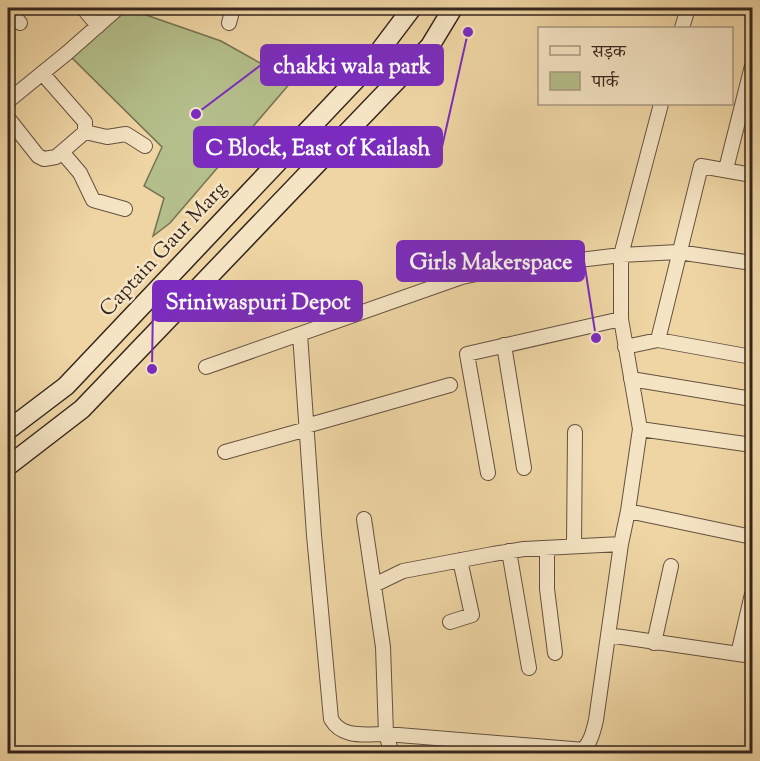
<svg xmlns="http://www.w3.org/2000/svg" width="760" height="761" viewBox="0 0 760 761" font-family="'Sorts Mill Goudy','Noto Serif Devanagari',serif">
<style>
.green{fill:#b4be8a;stroke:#747254;stroke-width:1.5}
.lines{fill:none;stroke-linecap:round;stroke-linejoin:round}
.street-casing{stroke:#645240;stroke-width:16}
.secondary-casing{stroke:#35261e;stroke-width:21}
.street{stroke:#f5e4c4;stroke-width:14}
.secondary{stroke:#f5e4c4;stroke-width:18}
.labels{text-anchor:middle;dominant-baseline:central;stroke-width:5;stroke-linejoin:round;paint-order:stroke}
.street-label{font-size:21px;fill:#35261e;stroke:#f5e4c4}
.leader{fill:none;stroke:#7b2cbf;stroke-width:2}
.callout-dot{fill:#7b2cbf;stroke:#f5e4c4;stroke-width:2}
.callout{fill:#7b2cbf;stroke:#7b2cbf;stroke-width:2}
.callout-label{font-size:22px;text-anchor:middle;font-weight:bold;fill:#fff}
</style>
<rect width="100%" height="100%" fill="#efd5a4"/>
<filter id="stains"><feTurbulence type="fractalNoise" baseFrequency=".00333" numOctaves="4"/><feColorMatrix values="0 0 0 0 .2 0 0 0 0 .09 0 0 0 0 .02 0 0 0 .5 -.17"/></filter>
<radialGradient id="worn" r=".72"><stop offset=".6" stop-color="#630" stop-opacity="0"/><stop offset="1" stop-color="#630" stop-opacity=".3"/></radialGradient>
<!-- green -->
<path class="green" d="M118,8h8l95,33 71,40 -122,142 -17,13 11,-38 -20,-12 18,-39 -95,-94z"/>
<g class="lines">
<!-- street casing -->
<g class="street-casing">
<path id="street" d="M8,8l12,15
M83,8l15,18
M229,23l4,-15
M682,28l6,-20
M8,101l59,-48 51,-45
M8,118l30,38 6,3 12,-2 29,-25v-10l-43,-49
M85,132l22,5 19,-3 19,12
M62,152l18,21 13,27 32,9
M726,169l26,-103
M300,334l14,201 17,184c11,20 35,15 55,15l199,16
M658,340l43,-174 51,9
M504,345l20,123
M625,347l33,-7 94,17
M206,367l256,-90 34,-7 125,-15 57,-3 74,11
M631,379l121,20
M306,426l144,-41
M640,429l112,16
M225,452l82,-23
M488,473l-21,-119 154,-35
M628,511l124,26
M364,519l19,128 3,87 6,20
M574,546l1,-114
M547,548v41l8,64
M509,551l20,117
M374,585l29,-14 90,-17 31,-5 97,-5
M450,622l22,-7 -12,-55
M608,635l144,21
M654,643l17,-77
M738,654l14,-60
M578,754c12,-8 15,-21 18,-34l25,-176 7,-33 12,-82 -19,-110v-64l40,-151"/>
</g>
<!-- secondary casing -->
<g class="secondary-casing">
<path id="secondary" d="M8,430l58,-44 300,-317 46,-61
M8,466l74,-57 348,-363 23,-38"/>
</g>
<!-- street -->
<use href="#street" class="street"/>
<!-- secondary -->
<use href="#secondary" class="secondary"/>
</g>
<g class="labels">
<!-- street labels -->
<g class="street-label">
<text transform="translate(164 250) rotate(-47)">Captain Gaur Marg</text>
</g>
</g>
<!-- callouts -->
<path class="leader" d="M196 114L261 65M468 32L442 147M596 338L584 261M152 369L153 301"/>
<g class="callout-dot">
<circle cx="196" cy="114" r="6"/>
<circle cx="468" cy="32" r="6"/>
<circle cx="596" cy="338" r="6"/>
<circle cx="152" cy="369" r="6"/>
</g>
<g class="callout">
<rect x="261" y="45" width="182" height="40" rx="6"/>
<rect x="194" y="127" width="248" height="40" rx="6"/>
<rect x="397" y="241" width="187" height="40" rx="6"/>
<rect x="153" y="281" width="209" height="40" rx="6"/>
</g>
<g class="callout-label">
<text x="352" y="73">chakki wala park</text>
<text x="318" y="155">C Block, East of Kailash</text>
<text x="491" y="269">Girls Makerspace</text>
<text x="258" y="309">Sriniwaspuri Depot</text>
</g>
<!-- margin -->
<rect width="760" height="761" fill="none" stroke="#efd5a4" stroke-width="30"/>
<rect x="9" y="9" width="742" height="743" fill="none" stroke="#35261e" stroke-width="3"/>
<rect x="15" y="15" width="730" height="731" fill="none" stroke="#35261e" stroke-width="1.5"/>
<!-- legend -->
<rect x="538" y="27" width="195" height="78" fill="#f5e4c4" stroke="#a89882" stroke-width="1.5"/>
<rect x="550" y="46" width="30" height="9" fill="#f5e4c4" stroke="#a89882" stroke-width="1.5"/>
<text x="592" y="57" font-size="18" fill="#35261e">सड़क</text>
<rect x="550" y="72" width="30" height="18" fill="#b4be8a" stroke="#a89882" stroke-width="1.5"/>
<text x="592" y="87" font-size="18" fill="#35261e">पार्क</text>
<rect width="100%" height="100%" filter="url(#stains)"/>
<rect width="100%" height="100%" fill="url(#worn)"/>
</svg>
